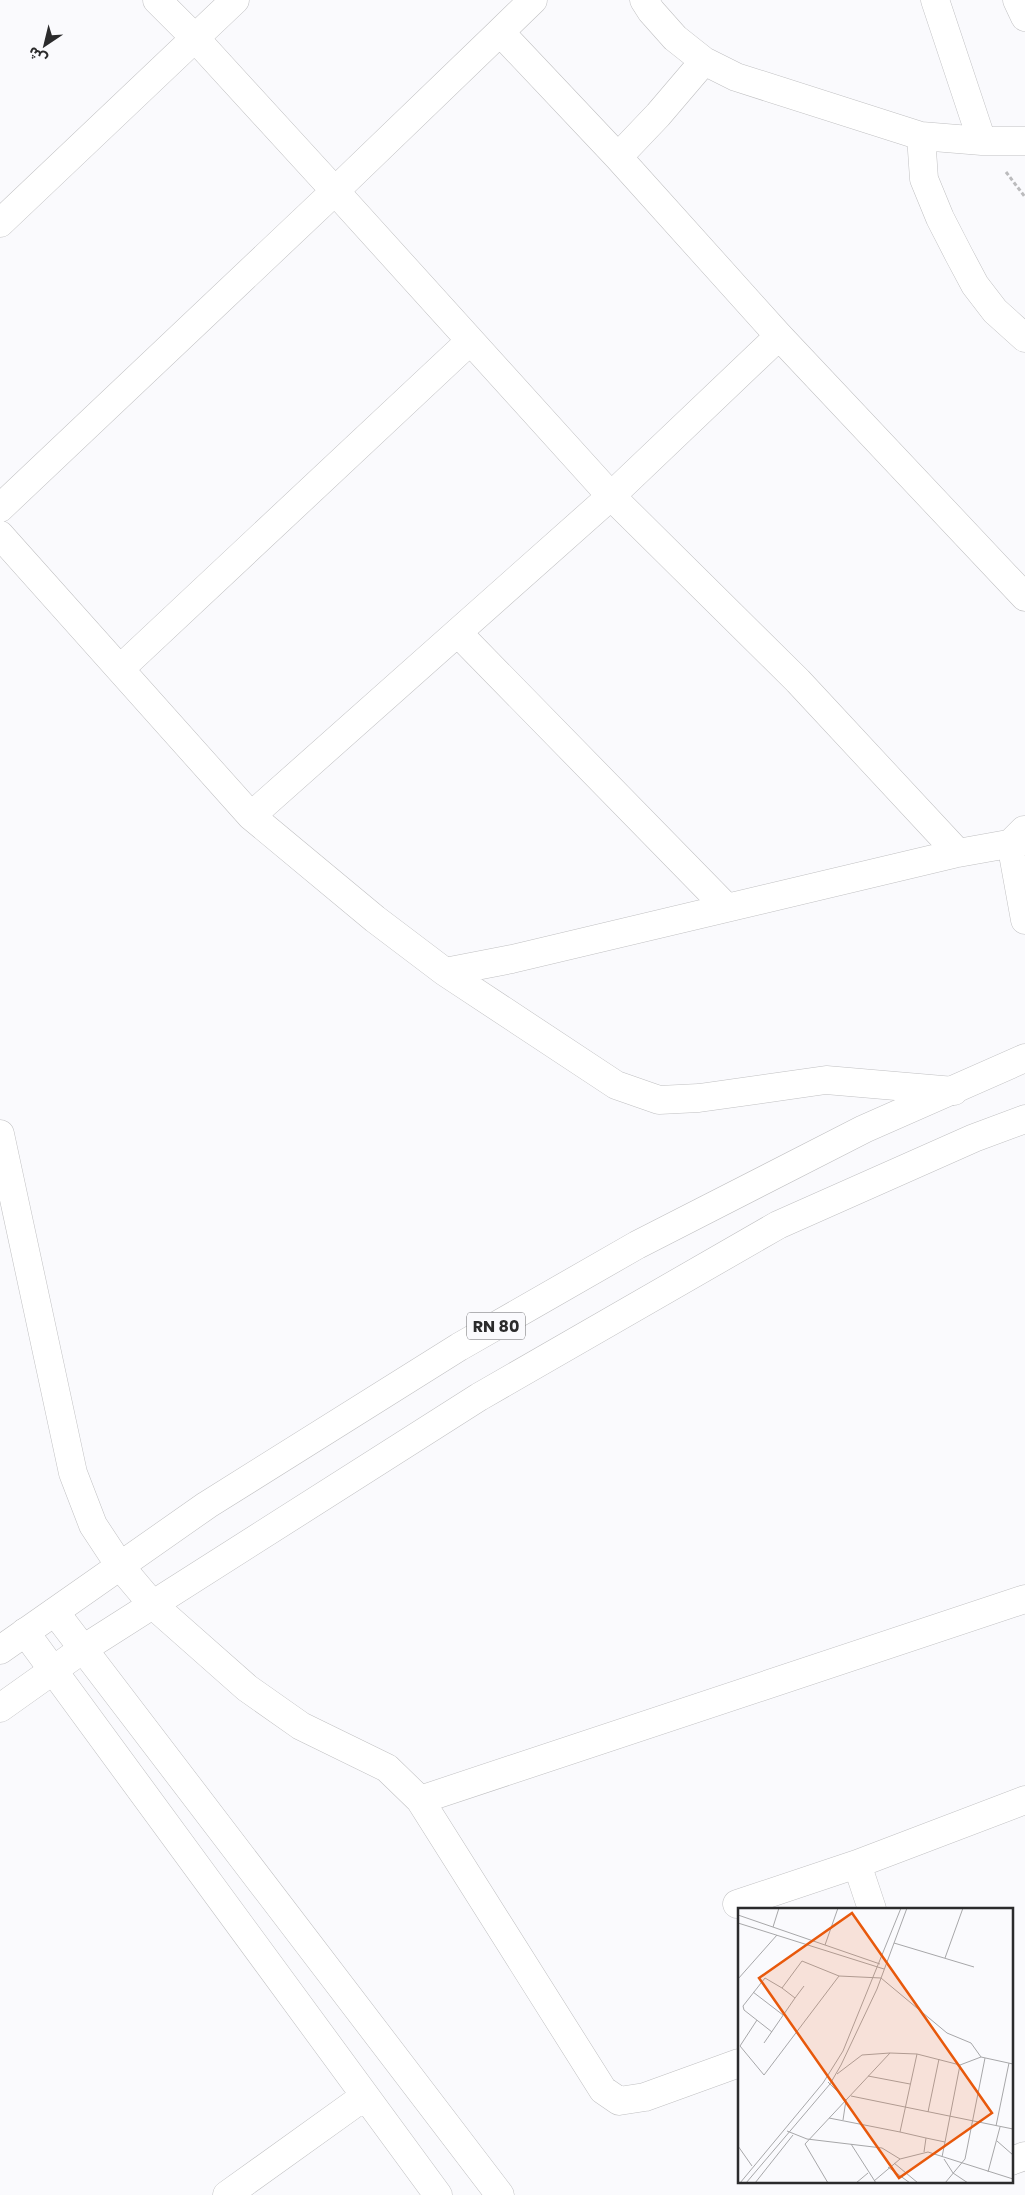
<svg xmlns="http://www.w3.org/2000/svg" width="1025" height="2195" viewBox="0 0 1025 2195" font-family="Poppins,'Noto Sans Arabic',sans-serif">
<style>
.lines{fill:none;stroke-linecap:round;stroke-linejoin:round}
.minor-casing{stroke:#c0c0c2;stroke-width:29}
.primary-casing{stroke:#c0c0c2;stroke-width:29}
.path{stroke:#bbbbbd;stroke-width:3;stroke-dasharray:4 2.5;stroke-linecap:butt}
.minor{stroke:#fff;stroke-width:28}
.primary{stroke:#fff;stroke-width:28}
.labels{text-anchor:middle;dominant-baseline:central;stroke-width:4.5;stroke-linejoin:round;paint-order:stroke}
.shield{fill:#fafafd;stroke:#69696b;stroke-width:1}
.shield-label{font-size:16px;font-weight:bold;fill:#2b2b2c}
.inset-road{fill:none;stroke:#a7a7a9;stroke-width:1}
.view{fill:#e8590c;fill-opacity:0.15;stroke:#e8590c;stroke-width:2.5}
.inset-edge{fill:none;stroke:#2b2b2c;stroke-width:2.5}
</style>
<rect width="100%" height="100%" fill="#fafafd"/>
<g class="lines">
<!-- minor casing -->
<g class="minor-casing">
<path id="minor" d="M157,0l38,38 140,153 276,305 187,185 160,172
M644,0l7,11 24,27 29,23 32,16 185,59 3,43 16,39 19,37 16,30 20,26 30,27
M935,0l47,141
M1017,0l8,17
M500,32l33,-32
M704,61l-46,54 -40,42 161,179
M921,136l61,5h43
M0,223l235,-223
M0,508l335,-317 165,-159 118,125
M0,535l251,281 124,103 70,53 67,-13 446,-106 67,-12
M458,633l268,274
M120,669l350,-328
M251,816l360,-320 168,-160 246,261
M1024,830l-13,13 14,77
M445,972l171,113 43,15 40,-2 127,-18 128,11
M0,1134l73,339 20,52 27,41 32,38 95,84 54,38 86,42 33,32 183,290 16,11 26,-4 94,-34
M55,1612l445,583
M25,1632l413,563
M420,1800l605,-201
M857,1864l168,-64
M737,1904l120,-40 15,45
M1011,2161l14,-5
M227,2195l138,-99"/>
</g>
<!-- primary casing -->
<g class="primary-casing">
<path id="primary" d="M0,1650l207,-145 252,-158 178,-102 227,-116 161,-71
M0,1708l83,-59 396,-252 299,-172 196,-87 51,-19"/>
</g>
<!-- path -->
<path class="path" d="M1006,172l19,25"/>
<!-- minor -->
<use href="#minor" class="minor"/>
<!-- primary -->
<use href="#primary" class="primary"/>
</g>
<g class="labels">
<!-- shield labels -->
<rect class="shield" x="467" y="1312.5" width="58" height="27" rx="4"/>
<g class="shield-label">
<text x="496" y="1326">RN 80</text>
</g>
</g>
<!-- overview -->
<g transform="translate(738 1908)">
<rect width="275" height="275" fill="#fafafd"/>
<path class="inset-road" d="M0,7l142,49M0,15l146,46M35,19l6,-19M156,35l80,24M87,37l13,-37M207,50l18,-50M0,71l39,-44M66,78l-9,12 -13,-10 20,-27 37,15 42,2 66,55 24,10 10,14 32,7M15,84l30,23M19,112l-17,26 24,29 75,-99M34,124l-28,-22 -1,-4 22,-28 17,10M26,135l31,-45M222,157l21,-8M99,166l25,-19 28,-2M130,168l42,8M90,174l18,18 -3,20M113,188l162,33M190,204l11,-53M91,210l71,14 17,-78M258,218l13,-63M49,223l20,8 75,9 18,11 28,-7 85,27M162,224l26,6 -2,14M259,233l16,14M113,236l25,39M0,238l14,20M204,249l3,-15M206,251l9,14 15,10M156,255l24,20M150,259l22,16M250,264l12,-45M136,273l26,-22M2,275l83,-100 20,-32 58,-143M8,275l84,-99 11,-19 36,-76 30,-81M17,275l38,-48M90,275l-23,-39 85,-91 27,1 43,11 -15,77 -19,-4M118,275l12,-10M207,275l20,-24 20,-101"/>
<path class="view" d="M114,5l140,200 -93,65 -140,-200z"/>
<rect width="275" height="275" class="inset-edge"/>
</g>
<!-- north arrow -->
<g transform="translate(45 45) rotate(215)" stroke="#fafafd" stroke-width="4" paint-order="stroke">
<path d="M0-4L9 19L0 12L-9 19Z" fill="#2b2b2c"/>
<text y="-8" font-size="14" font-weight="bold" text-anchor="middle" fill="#2b2b2c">ش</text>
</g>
</svg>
